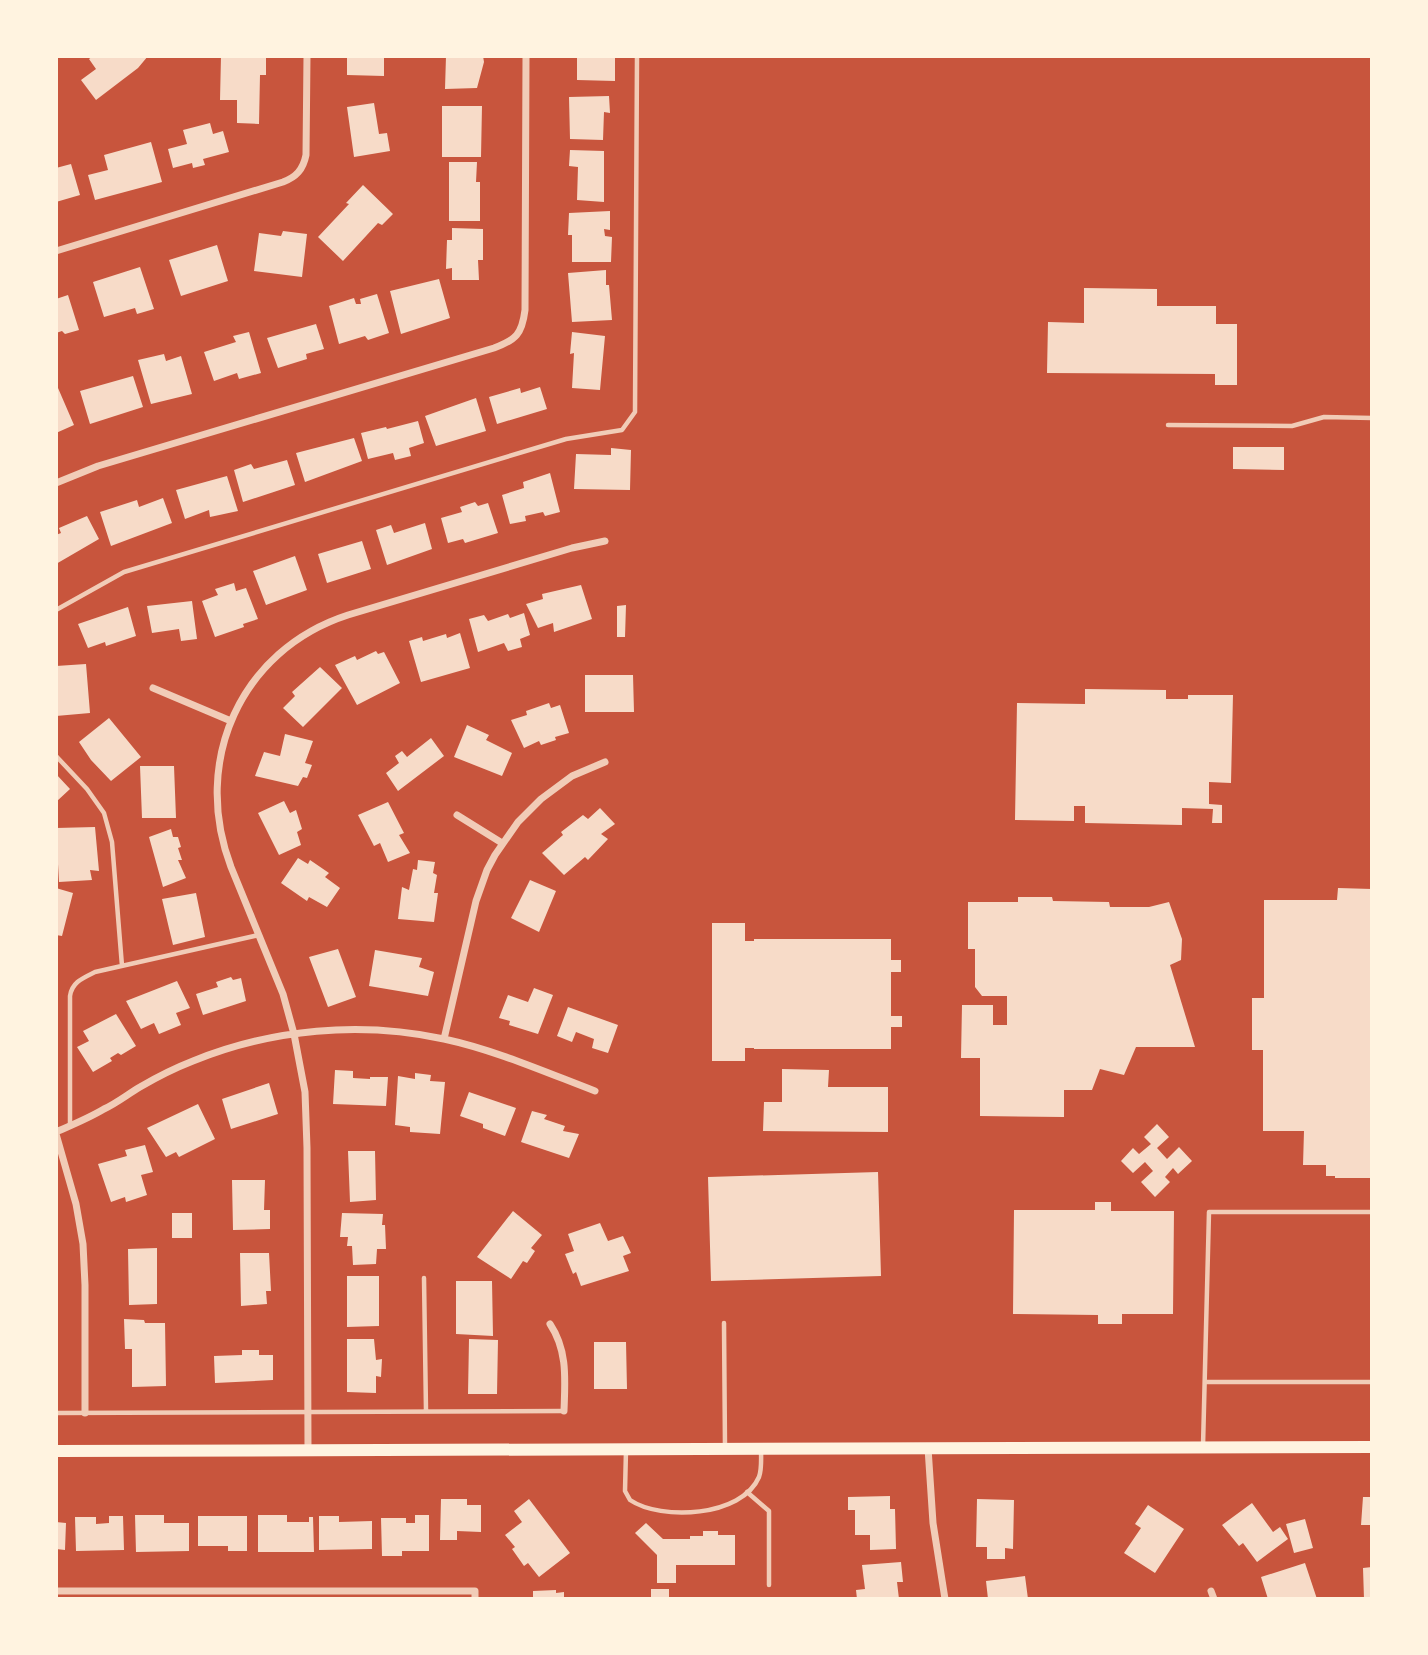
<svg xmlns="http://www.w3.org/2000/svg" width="1428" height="1655" viewBox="0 0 1428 1655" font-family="'Golos Text',sans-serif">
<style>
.building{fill:#f7dbc8}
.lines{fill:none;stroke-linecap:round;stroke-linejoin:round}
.service{stroke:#f1ccb7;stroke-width:4.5}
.minor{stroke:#f1ccb7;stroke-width:7}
.secondary{stroke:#fff3e0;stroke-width:12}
</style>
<rect width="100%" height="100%" fill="#c8553d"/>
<!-- building -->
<path class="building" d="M93,56h55l-10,12 -42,32 -15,-20 15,-11 -7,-10z
M221,56h45v19h-6l-1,49 -22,-1v-23h-17z
M347,56h37v20l-37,-1z
M446,56h37l1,6 -7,26 -32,1z
M577,56h38v25l-38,-1z
M609,96l1,17 -6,-1 -1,28 -33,-1 -1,-42z
M374,103l5,31 8,-1 3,18 -36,6 -7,-50z
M442,106h40l-1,51h-39z
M210,123l3,11 10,-3 6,21 -26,7 2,6 -12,3 -1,-5 -19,5 -5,-19 19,-5 -4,-14z
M151,142l11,40 -67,18 -7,-25 20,-5 -4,-15z
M570,150l34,1v51l-27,-2 1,-33 -9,-1z
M449,162h28l-1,20h4v39h-31z
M71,164l9,31 -24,7v-34z
M363,185l30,29 -11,11 -4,-2 -35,38 -25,-24 31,-33 -3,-1z
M610,211v19l-6,-1 1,7 7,1 -1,25h-39v-27h-4l1,-22z
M452,228l31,1v31h-5l1,20h-27v-12l-6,1 1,-29h5z
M283,231l24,3 -5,43 -48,-6 5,-38 22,3z
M217,245l11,36 -47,15 -12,-36z
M140,267l14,42 -17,5 -2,-6 -31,9 -11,-35z
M606,270v15h3l3,35 -40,2 -4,-49z
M439,279l11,39 -49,16 -11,-43z
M1084,288l73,1v17h59v18h21v61h-22v-11l-168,-1 1,-51 36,1z
M377,294l12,39 -21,7 -3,-4 -26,8 -10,-38 25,-8 2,6h5l-1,-5z
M68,295l11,35 -14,4 -3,-3 -6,2v-34z
M316,324l8,25 -18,5 1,5 -29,9 -11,-30z
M249,332l12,41 -22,6 -2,-6 -23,8 -10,-29 32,-10 -3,-6z
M572,332l33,4 -5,54 -28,-2 2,-35 -4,1z
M164,354l2,7 15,-5 11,38 -41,10 -13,-44z
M133,376l10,31 -53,17 -10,-33z
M540,387l7,22 -50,15 -8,-27 31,-9 1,5z
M58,388l16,37 -18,8v-44z
M476,398l10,33 -50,15 -11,-30z
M418,421l6,22 -15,5 2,8 -16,4 -2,-7 -25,6 -7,-26 25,-6 1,2z
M354,438l8,23 -57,21 -9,-29z
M1233,447h51v23l-51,-1z
M611,448l20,2 -1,40 -56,-1 2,-35 35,1z
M287,460l8,25 -52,17 -9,-32 17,-6 3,5z
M550,473l10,39 -15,4 -2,-4 -18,4 1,5 -16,3 -8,-29 22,-7 -1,-6z
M227,476l11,35 -28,6 -1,-7 -24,9 -9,-29z
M163,498l9,25 -61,23 -11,-34 37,-12 2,7z
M475,502l3,4 10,-3 10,30 -33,10 -2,-4 -15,4 -7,-25 21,-6 -2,-5z
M87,516l12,23 -43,25v-29l5,-2 -2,-5z
M425,523l7,26 -45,16 -11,-35 15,-5 3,8z
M362,541l9,28 -44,14 -9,-29z
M295,556l12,34 -41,15 -13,-34z
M234,583l2,8 10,-3 12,31 -15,5 1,3 -29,10 -13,-36 16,-6 -3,-6z
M581,585l11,34 -38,13 -1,-9 -15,5 -12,-24 17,-5 -1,-5z
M192,601l5,38 -16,2 -2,-12 -27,4 -5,-27z
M626,605l-1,32h-8v-31z
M128,607l8,29 -30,10 -1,-4 -17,6 -10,-24z
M524,613l6,22 -10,4 2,8 -14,4 -4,-8 -26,9 -9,-33 15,-4 4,6 20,-7 2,4z
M460,633l10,35 -49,14 -12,-41 13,-4 1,4 23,-7 1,4z
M376,651l2,3 6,-2 16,31 -43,22 -22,-40 20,-9 2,4z
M86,664l4,49 -34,3v-50z
M320,667l22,21 -39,39 -20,-19 12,-12 -3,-4z
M585,675h48l1,37h-49z
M1085,689l81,1v9h22v-4h45l-2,88 -22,-1v22l13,1v18h-10l1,-14 -31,-1v17l-97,-2v-17h-11v15l-59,-1 2,-117 68,1z
M549,703l2,5 9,-3 9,28 -14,4 1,3 -15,5 -2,-4 -15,7 -13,-28 16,-5 -1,-4z
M109,718l32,39 -30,24 -20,-21 -12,-18z
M467,725l22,10 -3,5 26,13 -10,23 -48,-19z
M285,734l28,7 -8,22 7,2 -5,13 -4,-1 -5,9 -43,-10 9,-24 16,4z
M431,738l13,18 -46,35 -12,-18 13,-10 -4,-7 7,-5 5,6z
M140,766h34l2,52h-34z
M56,774l14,15 -14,13z
M284,801l6,12 6,-3 6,19 -5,3 4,13 -22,10 -21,-42z
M388,802l16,31 -5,2 11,18 -22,9 -8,-19 -6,3 -16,-31z
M600,808l15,16 -14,10 7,5 -20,21 -3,-3 -21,18 -22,-22 21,-18 -2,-3 22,-17 5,4z
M95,827l4,44 -9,-1 2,10 -33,2 -3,-54z
M171,829l2,8h5l3,10 -3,1 4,12h-4l8,18 -23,9 -14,-50z
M298,858l10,6 2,-4 19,13 -4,4 15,11 -13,19 -18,-10 -2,4 -26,-18z
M418,860l17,2 -2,11 4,2 -3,18h4l-4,29 -36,-3 4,-32 7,3 4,-21 4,1z
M530,880l26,11 -17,41 -28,-14z
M56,888l17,5 -11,43 -6,-1z
M1338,888l34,1v289h-37v-2h-9v-11h-23l1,-34h-41v-81h-11v-52h12v-98h73z
M196,893l9,44 -32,8 -11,-46z
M1018,897h34l1,4 56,1 1,5h39l20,-5 13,37 -1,21 -11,5 25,82h-59l-12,28 -24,-6 -8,21h-28v27l-84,-1v-58h-19l1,-53h31v20h14v-29h-25l-7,-9v-38h-7v-47h50z
M712,923h33v18h9v-2h137v21h10v12h-10v44h11v11h-11v22h-137v-1h-9v13h-33z
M338,949l18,48 -28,10 -19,-50z
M375,950l47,8 -3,9 15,5 -6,24 -59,-10z
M231,977l2,3 8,-2 5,23 -43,14 -7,-21 22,-7 -2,-5z
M177,981l13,27 -14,5 5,12 -22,9 -5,-11 -13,6 -15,-28z
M534,988l19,7 -15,39 -29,-9 1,-4 -11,-3 9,-23 20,7z
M568,1007l50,18 -10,28 -16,-5 2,-9 -18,-7 -4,10 -15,-6z
M116,1014l20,32 -15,9 -3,-2 -8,5 2,3 -19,11 -16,-25 12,-6 -6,-10z
M782,1069l47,1 -1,17h60v45l-125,-1 1,-29h18z
M335,1070l18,1v7l17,1v-2h18l-2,29 -53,-2z
M415,1073l16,2 -1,6 15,1 -5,52 -30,-2v-5l-15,-2 3,-49 17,3z
M269,1083l9,31 -47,15 -9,-30z
M469,1092l47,16 -11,28 -22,-8v-4l-23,-8z
M198,1104l17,35 -36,18 -3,-5 -10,5 -19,-29z
M532,1111l15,4 -3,4 21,7 -2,5 16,3 -10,24 -48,-16z
M1157,1124l12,13 -12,11 10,11 12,-12 13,14 -14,13 -5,-6 -8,9 5,5 -15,15 -14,-15 12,-11 -8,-9 -12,11 -12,-12 12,-13 6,6 12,-10 -7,-7z
M145,1145l8,27 -12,3 6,20 -21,7 -1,-5 -14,5 -13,-38 29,-8 -2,-6z
M348,1151h27l1,49 -26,2z
M878,1172l3,104 -170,5 -3,-104z
M232,1180h33l-1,30h6v19l-37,1z
M1095,1202h16v9h63l-1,103h-51v10h-24v-9l-85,-1 1,-104h81z
M513,1211l29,24 -11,13 4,3 -8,12 -4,-2 -12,18 -34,-22z
M172,1213h20v25h-20z
M342,1213l41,1 -1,11h3l1,24h-9l-1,15 -23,1 -1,-19h-5l1,-9h-8z
M600,1223l8,18 15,-5 8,17 -8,3 6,15 -48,15 -5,-14 -3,2 -8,-20 9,-3 -6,-17z
M157,1248v56l-28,1 -1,-56z
M240,1253h29l2,38h-5l1,13 -26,2z
M347,1276h32v50l-32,1z
M456,1281h36l1,55 -37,-2z
M124,1319l20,1 1,3h20l1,63 -34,1v-38h-7z
M347,1339h27l2,21 6,-1 -1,18 -5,-1v17l-29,-1z
M469,1339l29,1 -1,54h-29z
M594,1342h32l1,47h-33z
M242,1350h17v5h14v25l-58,3 -1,-27 28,-1z
M890,1496v13h5l1,40 -26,1v-15h-15v-25h-7v-13z
M1363,1497h9v28h-11z
M441,1499h26v6h14v27l-24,-1v9h-17z
M529,1499l41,54 -31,24 -11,-14 -4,3 -12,-17 3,-2 -10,-12 17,-13 -8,-11z
M977,1499l37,1 -1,49 -8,-1v11h-18v-12h-11z
M1252,1503l21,29 7,-5 8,12 -31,23 -14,-19 -4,3 -17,-21z
M1148,1505l36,24 -29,44 -31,-20 17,-25 -6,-4z
M135,1515h29v8h25v28l-53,1z
M258,1515h29v7h22v-5h4l1,35h-56z
M415,1515h14v36h-27v5h-20l-1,-38h25v5h9z
M109,1516h14l1,34 -48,1 -1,-34h21v7l13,-1z
M198,1516h49v35h-19v-5h-30z
M319,1516h20v6l33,-1v28l-53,1z
M1305,1519l8,29 -19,5 -8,-29z
M56,1522l10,1 -1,27 -9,-1z
M646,1523l17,16h27v-3h13v-5h15v4h17v30h-59v18h-19v-28l-22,-22z
M901,1562l2,20h-6l2,17h-42l-1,-9 9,-1 -3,-24z
M1305,1563l12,36h-49l-7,-22z
M1372,1567v32h-8l-1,-31z
M1025,1576l3,23h-40l-2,-18z
M651,1589h18v10h-18z
M556,1590v3l8,-1v7h-31v-8z"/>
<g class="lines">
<!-- service -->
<path class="service" d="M1168,425l124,1 32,-9 48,1
M56,610l68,-38 442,-133 56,-9 13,-18 2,-356
M56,756l31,33 17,24 8,29 10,124
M70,1125v-129c2,-14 13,-18 25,-24l164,-37
M424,1278l2,133
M724,1323l1,125
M1205,1382h167
M56,1413l508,-2
M1203,1446l6,-234h163
M626,1450l-1,41 5,9c31,21 112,17 129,-23 3,-8 2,-19 2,-28
M747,1492l22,19v74"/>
<!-- minor -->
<path class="minor" d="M56,251l227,-69c13,-5 20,-12 23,-27l1,-99
M56,483l42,-17 396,-118c22,-8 28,-14 31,-38l1,-254
M153,688l78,33
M457,815l45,28
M444,1039l32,-138 11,-31 8,-15 23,-33 23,-23 31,-23 33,-14
M56,1132c16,-7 33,-14 48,-23 13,-6 24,-15 36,-22 17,-10 35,-19 53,-26 79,-32 167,-40 251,-22 51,11 101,33 151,52
M56,1134l20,70 7,40 2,41v128
M550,1324c18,27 15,56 14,87
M928,1448l5,75 12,76
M308,1450l-1,-302 -2,-56 -11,-58 -11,-40 -52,-127c-40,-105 9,-217 117,-252l224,-67 33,-7
M56,1591h419v8
M1211,1591l3,8"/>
<!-- secondary -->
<path class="secondary" d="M56,1451l1316,-4"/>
</g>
<!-- border -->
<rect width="1428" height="1655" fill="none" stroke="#fff3e0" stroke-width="116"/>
</svg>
